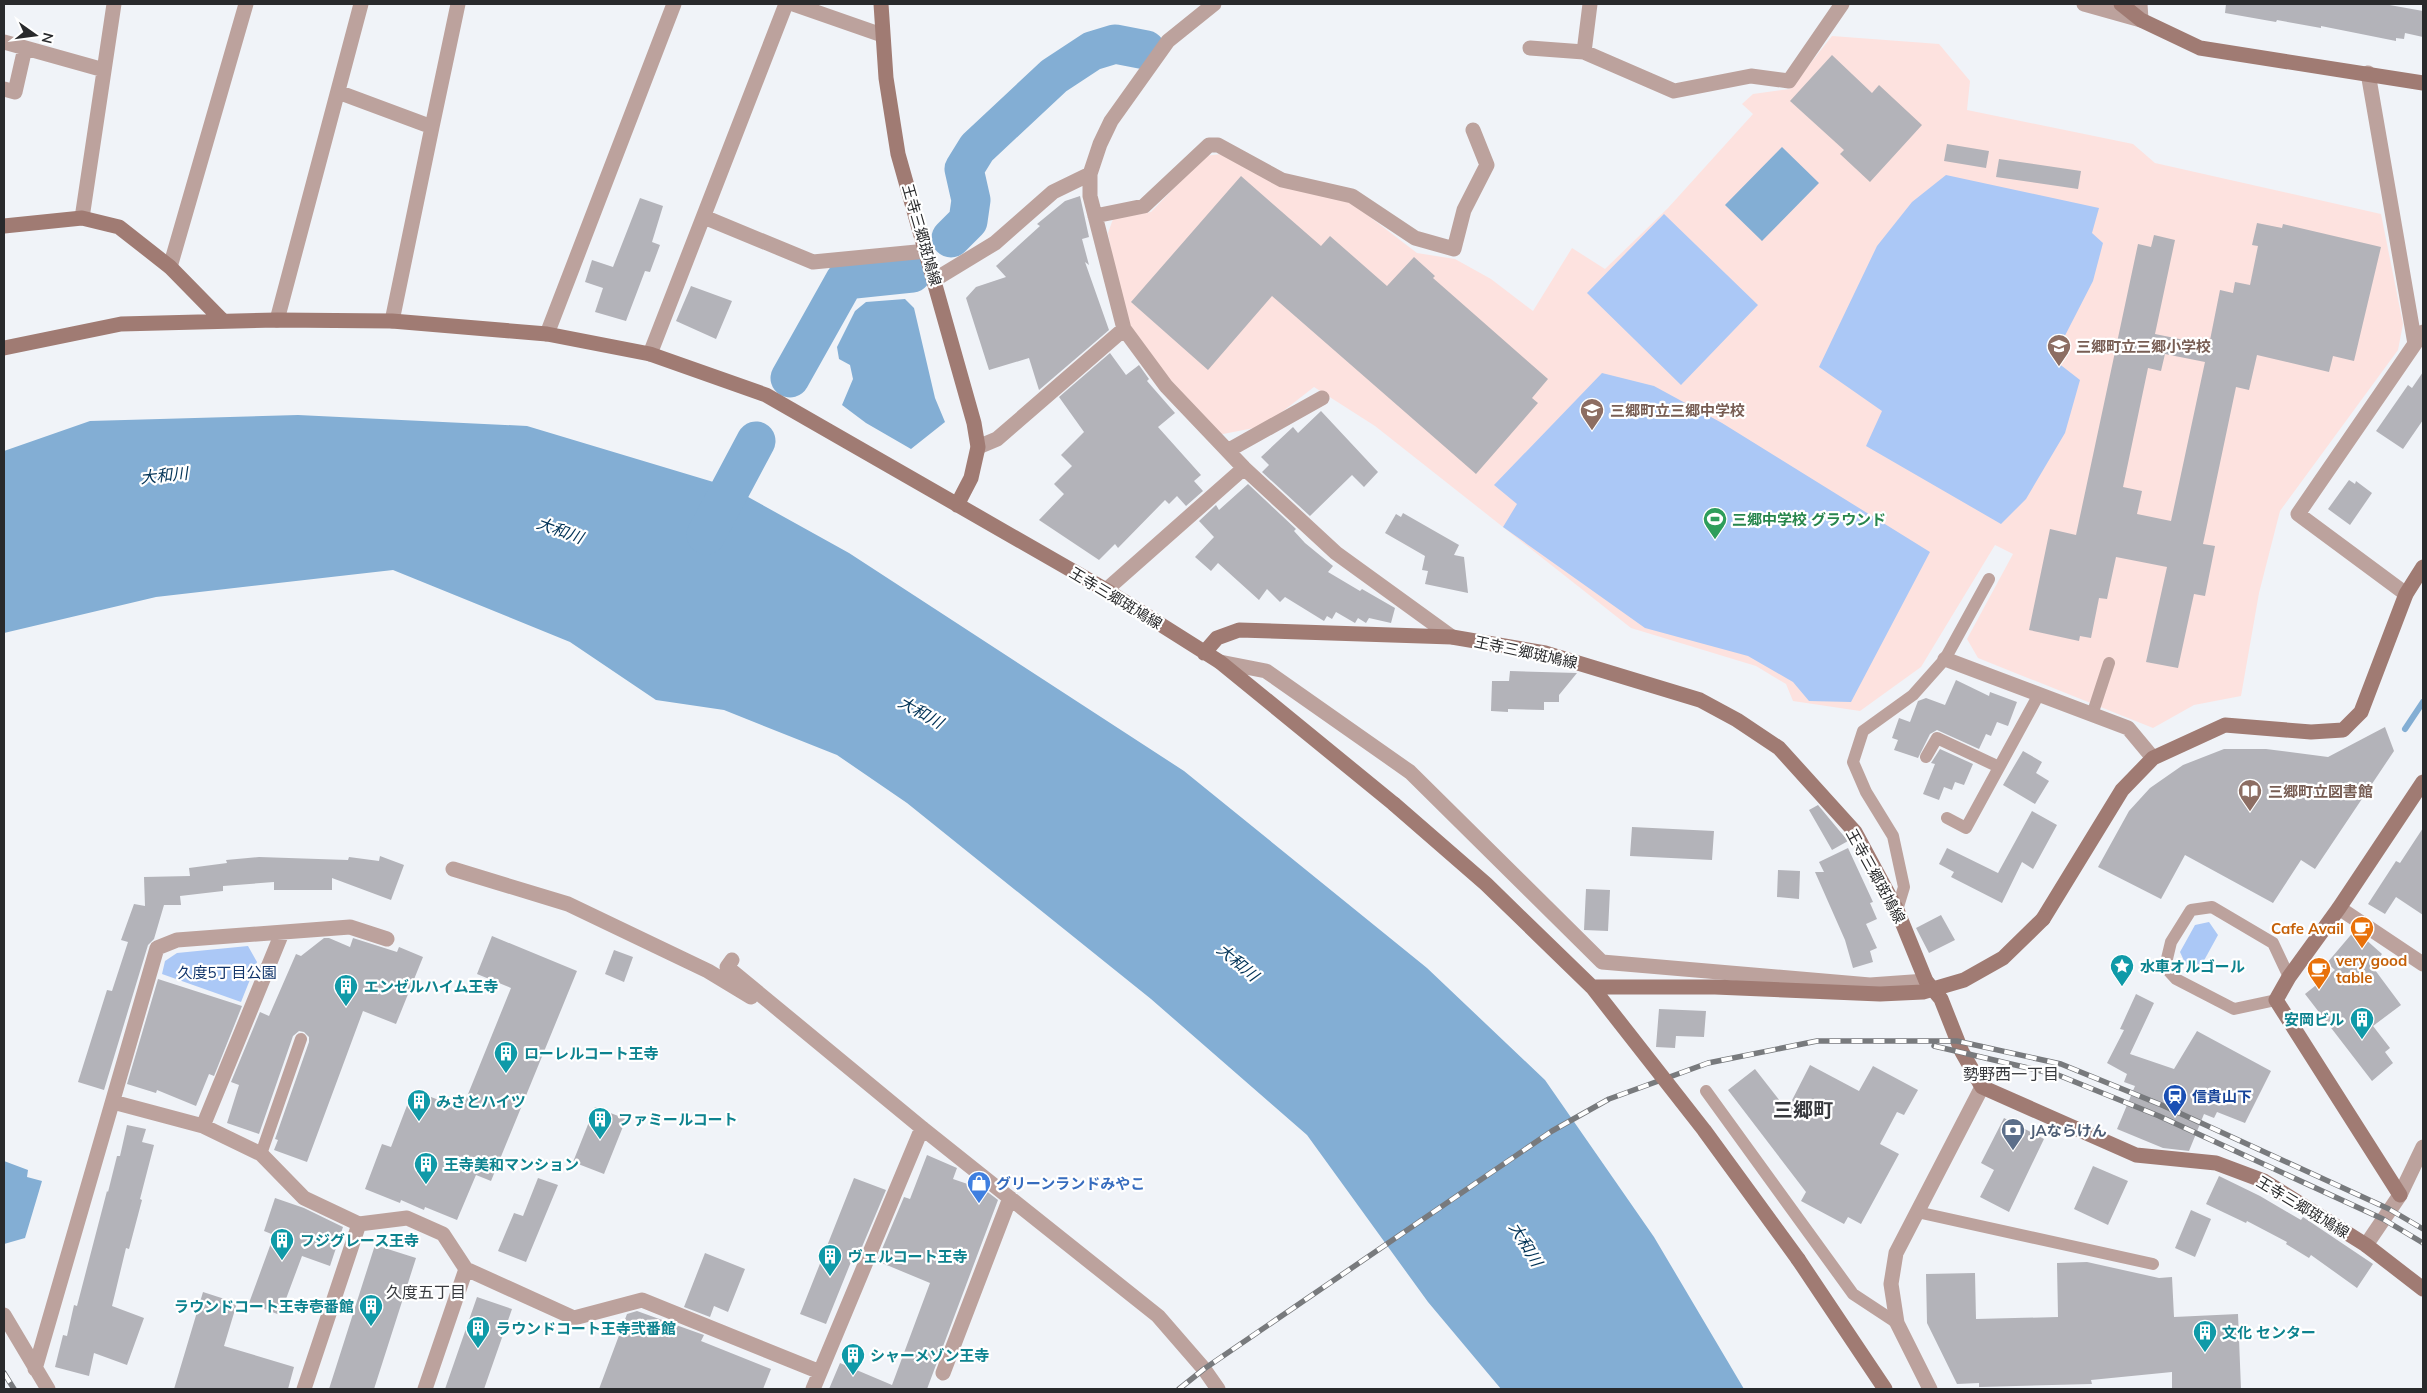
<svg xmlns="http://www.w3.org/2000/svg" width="2427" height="1393" viewBox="0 0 2427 1393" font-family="Mulish,'Noto Sans JP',sans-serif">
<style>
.education{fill:#fde2df}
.green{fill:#abc8f6}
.water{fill:#83aed4}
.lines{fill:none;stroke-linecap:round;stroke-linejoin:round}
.stream{stroke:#83aed4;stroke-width:6}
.river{stroke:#83aed4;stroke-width:39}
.building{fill:#b3b3b9;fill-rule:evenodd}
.lane{stroke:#bca29d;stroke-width:12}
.street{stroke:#bca29d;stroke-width:15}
.secondary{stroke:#a07b73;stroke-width:15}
.rail-casing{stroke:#787a7d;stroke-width:5.5}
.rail{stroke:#fff;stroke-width:4;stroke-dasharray:11;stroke-linecap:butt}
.secondary-bridge{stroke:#a07b73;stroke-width:15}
.labels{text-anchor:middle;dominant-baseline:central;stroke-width:4.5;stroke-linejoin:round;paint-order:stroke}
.street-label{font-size:15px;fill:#292a2c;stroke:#fff}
.education-label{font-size:15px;font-weight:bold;fill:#785e54;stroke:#fff;text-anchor:start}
.leisure-label{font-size:15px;font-weight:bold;fill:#27864d;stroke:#fff;text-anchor:start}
.food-label{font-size:15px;font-weight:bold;fill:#c56008;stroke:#fff;text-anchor:end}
.culture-label{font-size:15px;font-weight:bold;fill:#0d838f;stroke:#fff;text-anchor:start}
.park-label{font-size:15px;fill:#10346a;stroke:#fff}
.transit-label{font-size:15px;font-weight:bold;fill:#164399;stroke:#fff;text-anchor:start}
.service-label{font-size:15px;font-weight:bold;fill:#4e5e75;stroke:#fff;text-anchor:start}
.shop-label{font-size:15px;font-weight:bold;fill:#366cbe;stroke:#fff;text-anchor:start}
.water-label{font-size:16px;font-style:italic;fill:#003256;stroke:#fff}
.neighbourhood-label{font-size:16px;fill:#383a3e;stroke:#fff}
.district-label{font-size:20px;font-weight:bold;fill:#383a3e;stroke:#fff}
</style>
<rect width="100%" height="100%" fill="#f0f3f8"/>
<!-- education -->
<path class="education" d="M1832,36l107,8 31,37 -3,29 166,34 22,19 226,51 22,110 -5,26 -118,161 -21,82 -18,103 -47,9 -41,23 -175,-70 -11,-19 46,-85 -18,-9 -74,122 -61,44 -67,-10 -7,-17 -30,-18 -125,-38 -256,-202 -61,-39 -50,39 -46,9 -76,-86 -19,-35 -15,-81 5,-14 38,-7 54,-56 16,-2 132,50 64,49 38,6 36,20 42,32 39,-63 33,21 63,-61 85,-94 -11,-10 11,-10 37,-5z"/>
<!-- green -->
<path class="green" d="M1946,175l153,33 -7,25 11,10 -10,38 -40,78 27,21 -15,53 -39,66 -25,25 -135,-78 16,-35 -63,-44 58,-121 35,-44z
M1664,214l94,91 -77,80 -94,-92z
M1602,373l52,13 68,37 208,129 -79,150 -42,-1 -16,-19 -45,-26 -103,-28 -142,-101 14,-23 -23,-19z
M2209,922l9,13 -17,31 -15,-1 -6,-13 15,-27z
M248,946l9,16 -16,40 -79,-28 3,-13 12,-8z"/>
<!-- water -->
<path class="water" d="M1782,147l37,36 -57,58 -37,-36z
M905,299l9,9 21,90 10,24 -34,27 -45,-26 -24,-18 11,-26 -3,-14 -11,-6 -2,-12 18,-36 11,-9z
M298,415l229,11 203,61 119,66 335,218 243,197 118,112 109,157 90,152h-243l-73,-87 -121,-167 -156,-136 -244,-196 -70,-48 -113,-45 -68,-10 -86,-58 -177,-72 -237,27 -152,36v-182l86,-30z
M4,1161l24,9 -1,7 15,4 -17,57 -21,6z"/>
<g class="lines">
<!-- stream -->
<path class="stream" d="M2405,729l18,-27"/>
<!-- river -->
<path class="river" d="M951,238l17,-17 3,-21 -7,-31 13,-21 77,-72 38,-25 23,-7 31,6
M790,378l55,-98 67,-7
M706,535l50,-94"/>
</g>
<!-- building -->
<path class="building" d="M2226,4h158l39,7v26l-18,-4 -1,6 -8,-1v3l-75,-15v2l-44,-8 -1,2 -51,-9z
M1832,55l40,38 7,-8 43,40 -52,57 -30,-28 4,-4 -54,-49z
M1947,144l42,7 -3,17 -42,-7z
M1999,159l82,12 -3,18 -82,-12z
M1241,176l80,70 9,-10 57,50 27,-29 21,19 -2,2 115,101 -16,19 6,5 -62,71 -204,-178 -64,74 -77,-68z
M1080,196l9,41 -7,2 7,26 -4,-3 24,68 -70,60 -10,-32 -40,12 -23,-72 10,-11 30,-10 -10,-11 44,-40 -3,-2 28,-23z
M640,198l23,8 -11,36 8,3 -10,27 -5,-1 -19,50 -31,-9 8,-24 -18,-6 7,-22 21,7z
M2257,223l25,5 1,-4 98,23 -27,114 -21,-5 -4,16 -72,-17 -8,35 -13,-3 -33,157 12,2 -10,50 -11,-2 -16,74 -32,-6 21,-95 -51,-10 -9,42 -8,-1 -8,40 -11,-2 -1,5 -50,-11 21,-101 26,6 62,-291 13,3 3,-12 21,5 -20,94 54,11 11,-55 13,3 2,-11 15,3 8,-39 -6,-1zM2165,354l40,8 -34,159 -34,-7 5,-23 -19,-4 25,-119 13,3z
M691,286l41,15 -16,38 -40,-18z
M1110,353l16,22 13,-10 10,14 -2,2 28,32 -17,14 43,48 -7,6 9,10 -17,15 -9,-10 -8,8 -4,-4 -47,48 -3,-4 -16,16 -60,-40 25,-26 -10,-10 18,-18 -11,-11 23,-23 -25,-35z
M2423,372v48l-20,29 -27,-18 32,-46 4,3z
M1321,411l57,61 -14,15 -12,-12 -42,41 -48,-44 7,-7 -8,-8 32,-30 5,6z
M2349,480l6,4 1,-3 16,12 -22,32 -22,-16z
M1248,484l48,45 -2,2 11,12 28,23 -5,6 32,19 2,-2 33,19 -4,15 -22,-5 -3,5 -8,-5 -3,5 -19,-11 -4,7 -5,-3 -3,5 -39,-24 -5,5 -13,-13 -8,11 -41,-37 -7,8 -16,-14 19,-20 -15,-16 17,-16 3,5z
M1403,513l56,32 -5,10 10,2 4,36 -43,-9 3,-13 -6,-1 3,-14 -40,-23 11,-19 5,3z
M1510,671l67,2 -18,22v7h-15v8l-36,-1v3l-17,-1 1,-30h17z
M1956,680l33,16 1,-4 27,10 -9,24 -11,-4 -6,14 -5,-2 -7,15 -42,-19 -7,4 -12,24 -24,-8 4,-10 -6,-2 7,-20 11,4 8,-21 8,-3 19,7z
M2385,727l9,24 -79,118 -14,-9 -28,43 -88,-48 -24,44 -63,-32 31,-56 21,-23 33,-23 41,-16h42l62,8z
M1940,749l33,15 -9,21 -9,-3 -3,8 -8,-3 -5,13 -16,-6 12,-30 -4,-1z
M2023,751l19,11 -6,11 13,8 -14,23 -32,-19z
M1818,805l30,36 -16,9 -23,-40z
M2032,811l25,14 -24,44 -11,-7 -20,41 -51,-26 3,-5 -15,-8 8,-16 51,25z
M1632,827l82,4 -2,29 -82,-4z
M2423,828v87l-27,-18 -11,17 -17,-10 28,-43 4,2z
M1848,848l25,54 -3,1 7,16 -11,5 11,24 -7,3 3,11 -20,6 -8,-28 -30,-68h9l-5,-10z
M380,856l24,9 -13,35 -59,-22v12h-58v-8l-51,4v5l-43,5 1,9h-17l-10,34 -6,6 -44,145 -26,-8 29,-92 5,1 16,-49 -7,-2 13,-36 11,2 -1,-29 46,-1 -1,-8 38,-5 -1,-3 33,-3 89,3 1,-3 30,4z
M1778,870l22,1 -1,28 -22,-2z
M1586,889l24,1 -2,41 -24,-1z
M1941,915l14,25 -26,13 -13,-25z
M2355,930l27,24 -4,5 3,4 -6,7 26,35 -28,21 17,22 -5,4 8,11 -21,18 -67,-87 30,-24 -8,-7z
M492,936l85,35 -86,210 -15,-6 -19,45 -32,-13 -1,3 -23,-10 -1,3 -35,-14 17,-45 9,3 22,-57 49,19 49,-121 -34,-14z
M324,938h5l21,9 3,-9 44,14 2,-5 24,10 -27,67 -33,-13 -56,151 -33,-12 4,-10 -3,-1 34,-97v-5l-5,-5 -5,-1 -6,5 -34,98 -32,-11 12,-38 -8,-3 29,-70 9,4 27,-62 5,2z
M614,950l19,7 -9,25 -19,-8z
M158,979l84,27 -28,70 -5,-2 -13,32 -39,-16 -1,3 -29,-9z
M2136,994l18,9 -24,51 44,15 23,-38 74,40 -26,52 -28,-11 -3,6 -10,-4 -15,37 -26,-3 -46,-19 18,-43 -11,-4 3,-8 -20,-11 17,-33 -4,-1z
M1659,1009l47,2 -2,26 -28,-1 -1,12 -19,-1z
M1810,1065l49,26 14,-25 45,24 -14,25 -7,-3 -17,32 19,10 -38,70 -13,-7 -4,7 -43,-23 5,-9 -78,-102 27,-21 32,41z
M595,1107l31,12 -22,55 -31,-12z
M2004,1118l40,21 -35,73 -29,-15 14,-27 -13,-7z
M127,1125l19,4 -4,13 12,3 -14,54 2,1 -13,49 -3,-1 -14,58 32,12 -17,47 -33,-12 -5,23 -34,-9 8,-32 4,1 7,-31 3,1 30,-115 1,1 9,-36h3z
M927,1155l30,13 -4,11 32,11 13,10 -71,189h-98l11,-26 52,22 38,-102 -53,-22 27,-64 6,2z
M2093,1166l35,15 -20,44 -34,-16z
M2219,1176l41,20 41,24 2,-3 70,47 -16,24 -46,-33 -2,3 -23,-14 1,-2 -40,-21 -1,2 -40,-19z
M538,1178l20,7 -32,77 -28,-11 16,-38 9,3z
M854,1178l32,12 -27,64 -4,-2 -29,72 -26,-10z
M275,1198l29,10 39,19 -13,39 -28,-10 -22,59 -31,-12 25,-68 -10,-4z
M2191,1210l20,9 -16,38 -20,-9z
M375,1245l41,13 -42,131h-45z
M705,1253l40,16 -17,43 -14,-6 -4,11 -26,-10z
M2087,1262l72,16 13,-1 2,40 64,-3 3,75h-69v-17l-81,8 1,4 -113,3v-4l-22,1 -30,-61 -1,-49 49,-1 1,46 82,-2 -1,-54z
M203,1292l34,11 -13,43 70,21 -6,22h-114z
M477,1297l35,12 -28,80h-39z
M637,1311l67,24 -3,6 70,28 -8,20h-164l28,-75z"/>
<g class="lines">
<!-- lane -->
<path class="lane" d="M2092,715l17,-52
M1926,757l11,-19 62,29
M1947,818l19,10 73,-134
M1897,910l7,-23 -11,-51 -27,-44 -13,-30 10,-31 50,-36 32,-36 44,-80
M2276,1000l-42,9 -58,-30 -11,-12 6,-25 20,-32 21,-3 61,36 16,34
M1706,1091l147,203 44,29
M261,1154l40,-115
M1917,1212l236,52"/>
<!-- street -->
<path class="street" d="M793,4l89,31
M1214,4l-46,37 -57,80 -11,23 -10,30v22l34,133 42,57 78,82 92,85 116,84
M2084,4l57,16 -1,-16
M4,42l100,28
M1530,48l54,4 90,39 77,-15 38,5 53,-77
M1584,52l6,-48
M2368,73l47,271
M4,89l11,3 10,-44
M338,92l94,35 -40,194
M432,127l26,-123
M1095,216l49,-10 65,-61h9l64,35 70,16 63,42 39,11 10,-39 23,-45 -14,-35
M704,217l109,45 114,-11
M82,218l32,-214
M170,267l76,-263
M934,280l61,-37 58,-51 37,-18
M277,320l84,-316
M547,334l127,-330
M650,354l136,-350
M978,447l19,-8 127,-110
M1229,450l93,-52
M1106,590l138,-122
M2406,594l-108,-80 125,-182
M1945,659l183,69 25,30
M1220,662l46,9 144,101 192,190 268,23 56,-4
M453,869l115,35 140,67 43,26
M2339,908l84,56
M732,960l-5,7 195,161 236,188 46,53 14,20
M113,1102l90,24 58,28 43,44 55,26 48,-6 36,16 23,35 108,49 68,-18 178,72
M203,1126l79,-193
M2366,1245l34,-50 23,-48
M4,1315l44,74
M35,1369l122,-421 20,-8 173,-13 37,12
M943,1373l67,-175
M304,1389l55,-165
M425,1389l41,-120
M813,1389l109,-261
M1930,1389l-33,-66 -6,-39 5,-31 86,-166"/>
<!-- secondary -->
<path class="secondary" d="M881,4l5,74 12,76 76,269 4,24 -7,31 -14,27
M2121,4l20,16 59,28 223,35
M4,226l78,-8 37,9 51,40 52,53
M4,348l117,-24 156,-4 115,1 155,13 103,20 116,41 340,195 114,72 174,142
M1204,653l13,-15 22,-8 213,7 93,16 155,47 37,20 42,28 76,84 42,78 29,71 15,18 21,53 20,35 154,68 80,8 48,18 102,64 57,44
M2043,919l79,-129 31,-32 72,-33 86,7 32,-2 18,-18 45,-118 17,-27
M2400,1195l-124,-195 13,-23 50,-69 84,-126
M1798,1259l87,130"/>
<!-- rail casing -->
<g class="rail-casing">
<path id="rail" d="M1934,1046l124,29 101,41 224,103 40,24
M4,1373l10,16
M1179,1389l25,-20 348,-238 57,-32 99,-36 109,-22h140l104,23 103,42 225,103 34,20"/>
</g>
<!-- rail -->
<use href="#rail" class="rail"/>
<!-- secondary-bridge -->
<path class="secondary-bridge" d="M1394,804l92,80 106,103 112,143 94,129
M1592,987h123l165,7 43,-2 41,-12 39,-22 40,-39"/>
</g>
<!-- icons -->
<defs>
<g id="school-pin" transform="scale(1.25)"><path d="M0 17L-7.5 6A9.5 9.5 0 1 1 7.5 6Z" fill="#8d6e63" stroke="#fff"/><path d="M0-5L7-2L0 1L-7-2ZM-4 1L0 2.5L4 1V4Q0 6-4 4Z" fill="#fff"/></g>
<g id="stadium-pin" transform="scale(1.25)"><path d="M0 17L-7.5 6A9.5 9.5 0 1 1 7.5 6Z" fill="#2e9e5b" stroke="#fff"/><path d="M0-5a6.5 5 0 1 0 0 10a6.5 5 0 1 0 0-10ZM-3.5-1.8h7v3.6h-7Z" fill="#fff"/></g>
<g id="library-pin" transform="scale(1.25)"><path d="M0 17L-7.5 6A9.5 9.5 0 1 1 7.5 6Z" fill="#8d6e63" stroke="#fff"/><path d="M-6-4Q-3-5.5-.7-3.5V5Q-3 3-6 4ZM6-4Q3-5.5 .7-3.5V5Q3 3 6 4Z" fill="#fff"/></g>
<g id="cafe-pin" transform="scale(1.25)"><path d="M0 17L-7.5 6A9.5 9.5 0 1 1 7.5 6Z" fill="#e8710a" stroke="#fff"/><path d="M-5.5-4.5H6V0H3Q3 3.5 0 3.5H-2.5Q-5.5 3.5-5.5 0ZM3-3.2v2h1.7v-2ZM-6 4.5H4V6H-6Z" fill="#fff"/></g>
<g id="sight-pin" transform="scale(1.25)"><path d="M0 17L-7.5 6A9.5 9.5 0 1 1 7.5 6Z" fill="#0f9aa8" stroke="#fff"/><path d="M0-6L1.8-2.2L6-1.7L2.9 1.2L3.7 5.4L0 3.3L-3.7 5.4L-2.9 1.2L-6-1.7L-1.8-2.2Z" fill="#fff"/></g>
<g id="building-pin" transform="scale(1.25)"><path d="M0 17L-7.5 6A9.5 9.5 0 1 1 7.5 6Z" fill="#0f9aa8" stroke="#fff"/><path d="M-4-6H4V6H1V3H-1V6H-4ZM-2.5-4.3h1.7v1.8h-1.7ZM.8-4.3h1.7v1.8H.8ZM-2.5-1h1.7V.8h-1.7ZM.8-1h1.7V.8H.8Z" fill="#fff"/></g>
<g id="station-pin" transform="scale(1.25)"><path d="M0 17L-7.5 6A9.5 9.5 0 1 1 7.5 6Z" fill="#1a4fb4" stroke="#fff"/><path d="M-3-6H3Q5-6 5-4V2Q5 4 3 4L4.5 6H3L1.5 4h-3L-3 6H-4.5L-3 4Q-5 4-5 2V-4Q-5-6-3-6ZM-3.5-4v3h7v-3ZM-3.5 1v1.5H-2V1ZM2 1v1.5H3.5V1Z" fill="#fff"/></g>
<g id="bank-pin" transform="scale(1.25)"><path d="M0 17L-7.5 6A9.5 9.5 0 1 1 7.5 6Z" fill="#5c6f8a" stroke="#fff"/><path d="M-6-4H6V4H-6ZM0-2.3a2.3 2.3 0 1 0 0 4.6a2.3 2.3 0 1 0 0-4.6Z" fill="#fff"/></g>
<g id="shop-pin" transform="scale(1.25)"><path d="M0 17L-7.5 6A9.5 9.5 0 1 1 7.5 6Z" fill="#3f7fe0" stroke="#fff"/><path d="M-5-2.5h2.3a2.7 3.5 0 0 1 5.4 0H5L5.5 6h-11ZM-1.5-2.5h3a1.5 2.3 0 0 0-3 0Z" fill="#fff"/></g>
</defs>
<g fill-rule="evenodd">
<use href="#school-pin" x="2059" y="346"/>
<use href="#school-pin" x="1592" y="410"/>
<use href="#stadium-pin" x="1715" y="519"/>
<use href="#library-pin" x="2250" y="791"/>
<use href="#cafe-pin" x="2362" y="928"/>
<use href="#sight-pin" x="2122" y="966"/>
<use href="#cafe-pin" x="2319" y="969"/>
<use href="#building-pin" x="346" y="986"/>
<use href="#building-pin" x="2362" y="1019"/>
<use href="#building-pin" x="506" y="1053"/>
<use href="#station-pin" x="2175" y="1096"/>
<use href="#building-pin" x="419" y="1101"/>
<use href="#building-pin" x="600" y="1119"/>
<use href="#bank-pin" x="2013" y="1130"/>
<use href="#building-pin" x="426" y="1164"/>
<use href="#shop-pin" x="979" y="1183"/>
<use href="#building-pin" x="282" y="1240"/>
<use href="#building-pin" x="830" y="1256"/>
<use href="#building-pin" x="371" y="1306"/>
<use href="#building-pin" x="478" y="1328"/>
<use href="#building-pin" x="2205" y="1332"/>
<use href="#building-pin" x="853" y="1355"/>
</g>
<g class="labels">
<!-- street labels -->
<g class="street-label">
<text transform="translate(922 235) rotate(74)">王寺三郷斑鳩線</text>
<text transform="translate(1116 598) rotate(31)">王寺三郷斑鳩線</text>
<text transform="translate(1526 652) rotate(12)">王寺三郷斑鳩線</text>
<text transform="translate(1876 876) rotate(61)">王寺三郷斑鳩線</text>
<text transform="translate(2303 1207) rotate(31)">王寺三郷斑鳩線</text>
</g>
<!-- education labels -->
<g class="education-label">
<text x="2076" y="346">三郷町立三郷小学校</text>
<text x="1610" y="410">三郷町立三郷中学校</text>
<text x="2268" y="791">三郷町立図書館</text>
</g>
<!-- leisure labels -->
<g class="leisure-label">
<text x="1732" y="519">三郷中学校 グラウンド</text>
</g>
<!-- food labels -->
<g class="food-label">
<text x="2344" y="928">Cafe Avail</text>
<text x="2336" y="960" text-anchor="start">very good<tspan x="2336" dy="17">table</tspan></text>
</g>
<!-- culture labels -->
<g class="culture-label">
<text x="2140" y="966">水車オルゴール</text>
<text x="364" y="986">エンゼルハイム王寺</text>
<text x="2344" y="1019" text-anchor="end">安岡ビル</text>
<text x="524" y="1053">ローレルコート王寺</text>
<text x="436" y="1101">みさとハイツ</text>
<text x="618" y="1119">ファミールコート</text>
<text x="444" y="1164">王寺美和マンション</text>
<text x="300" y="1240">フジグレース王寺</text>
<text x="848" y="1256">ヴェルコート王寺</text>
<text x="354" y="1306" text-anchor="end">ラウンドコート王寺壱番館</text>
<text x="496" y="1328">ラウンドコート王寺弐番館</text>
<text x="2222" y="1332">文化 センター</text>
<text x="870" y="1355">シャーメゾン王寺</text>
</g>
<!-- park labels -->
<g class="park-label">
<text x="227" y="972">久度5丁目公園</text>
</g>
<!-- transit labels -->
<g class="transit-label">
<text x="2192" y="1096">信貴山下</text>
</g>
<!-- service labels -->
<g class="service-label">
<text x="2030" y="1130">JAならけん</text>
</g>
<!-- shop labels -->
<g class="shop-label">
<text x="996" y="1183">グリーンランドみやこ</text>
</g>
<!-- water labels -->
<g class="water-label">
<text transform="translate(164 475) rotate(-6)">大和川</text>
<text transform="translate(560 530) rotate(20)">大和川</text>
<text transform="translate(921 712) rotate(29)">大和川</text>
<text transform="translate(1238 962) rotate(40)">大和川</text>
<text transform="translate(1526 1244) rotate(59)">大和川</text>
</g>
<!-- neighbourhood labels -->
<g class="neighbourhood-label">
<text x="2011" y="1074">勢野西一丁目</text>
<text x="426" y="1292">久度五丁目</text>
</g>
<!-- district labels -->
<g class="district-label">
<text x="1803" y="1109">三郷町</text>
</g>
</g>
<!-- border -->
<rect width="2427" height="1393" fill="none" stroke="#292a2c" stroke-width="10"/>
<!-- north arrow -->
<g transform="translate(35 35) rotate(104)" stroke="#ffffff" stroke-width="4" paint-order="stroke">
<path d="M0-4L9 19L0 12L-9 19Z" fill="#292a2c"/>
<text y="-8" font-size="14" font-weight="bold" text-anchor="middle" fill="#292a2c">N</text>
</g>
</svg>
